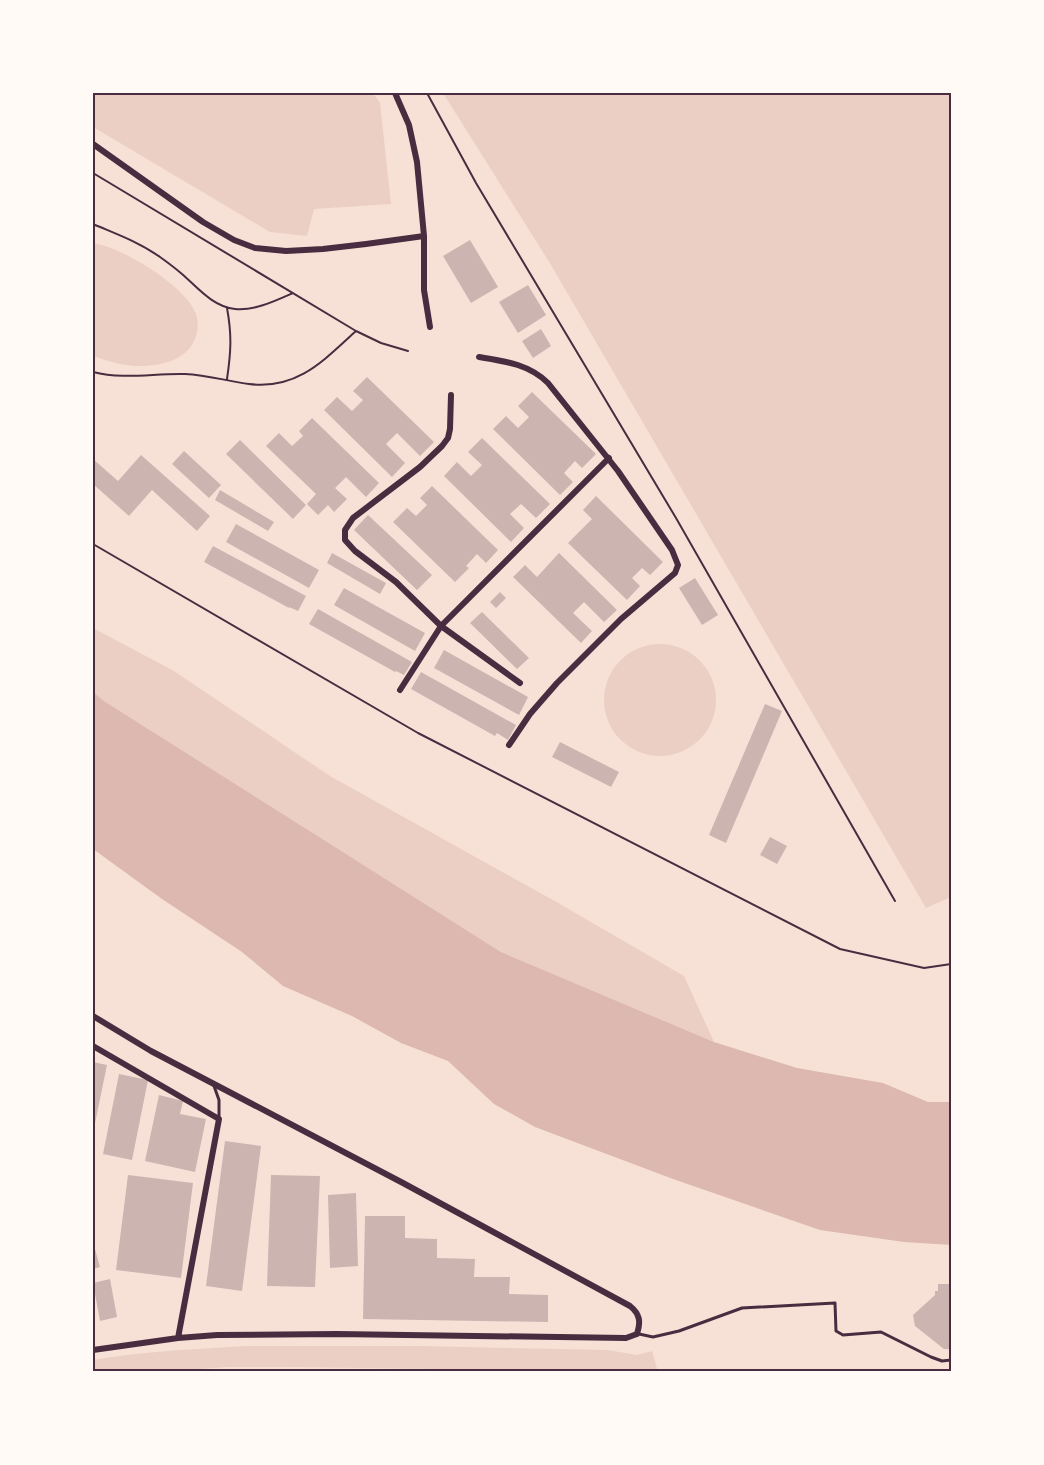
<svg xmlns="http://www.w3.org/2000/svg" width="1044" height="1465" viewBox="0 0 1044 1465" font-family="Raleway,sans-serif">
<style>
.green{fill:#ebcfc5}
.water{fill:#dcb8b0}
.building{fill:#ccb4b1}
.lines{fill:none;stroke-linecap:round;stroke-linejoin:round}
.path{stroke:#4a2c40;stroke-width:2}
.service{stroke:#4a2c40;stroke-width:3}
.minor{stroke:#4a2c40;stroke-width:6}
.neatline{fill:none;stroke:#4a2c40;stroke-width:2}
</style>
<rect width="100%" height="100%" fill="#f7e1d7"/>
<!-- green -->
<path class="green" d="M93,93h280l7,10 11,101 -77,5 -7,27 -37,-4 -177,-105z
M443,93h508v804l-25,11 -375,-643z
M93,243c29,4 93,43 103,71 3,9 2,19 -2,27 -11,25 -51,28 -74,23 -9,-2 -18,-5 -27,-8z
M93,628l81,43 156,105 230,128 124,72 30,66 -213,-90 -397,-251 -11,-9z
M604 700a56 56 0 1 1 112 0a56 56 0 1 1-112 0Z
M248,1346h171l189,4 29,5 15,-4 6,21 -373,-5h-56l-75,5h-61v-12c51,-9 103,-11 155,-14z"/>
<!-- water -->
<path class="water" d="M93,692l11,9 397,251 213,90 83,26 86,15 45,19h23v143l-47,-3 -84,-12 -147,-51 -138,-52 -41,-23 -46,-43 -47,-18 -49,-27 -69,-30 -41,-34 -80,-53 -69,-50z"/>
<!-- building -->
<path class="building" d="M470,240l28,47 -27,16 -28,-47z
M528,285l18,30 -28,18 -19,-31z
M541,329l10,17 -18,12 -11,-17z
M367,377l67,65 -14,14 -23,-23 -11,11 19,19 -13,14 -68,-67 13,-13 15,14 11,-11 -10,-9z
M532,392l64,62 -14,14 -7,-7 -11,12 9,9 -13,13 -67,-66 13,-13 12,12 11,-11 -11,-11z
M312,418l67,65 -13,14 -20,-20 -11,11 12,11 -13,13 -6,-7 -10,10 -11,-11 9,-10 -50,-48 13,-13 13,13 11,-10 -4,-5z
M482,438l68,66 -14,14 -15,-14 -11,10 14,14 -13,14 -67,-66 13,-14 14,14 11,-11 -14,-13z
M240,440l66,65 -13,14 -67,-65z
M184,451l37,34 -12,13 -37,-34z
M141,455l69,61 -13,15 -45,-41 -23,26 -36,-32v-25l25,22z
M432,486l66,64 -12,13 -9,-9 -11,12 3,2 -14,14 -62,-60 14,-14 9,8 11,-11 -7,-7z
M220,490l54,32 -6,9 -53,-31z
M596,496l67,66 -13,13 -8,-7 -10,10 8,8 -13,14 -59,-57 24,-24 -9,-9z
M368,515l64,60 -15,15 -63,-60z
M236,524l83,46 -10,18 -83,-46z
M213,546l93,50 -8,15 -9,-4v1l-85,-46z
M332,553l54,30 -6,11 -53,-31z
M559,553l58,57 -13,12 -20,-20 -11,11 19,18 -11,12 -68,-66 12,-12 12,12z
M695,578l23,37 -16,10 -23,-37z
M344,588l81,45 -10,18 -81,-46z
M500,592l6,6 -10,10 -6,-6z
M318,609l94,53 -8,13 -8,-4 -1,1 -86,-48z
M482,612l47,46 -12,11 -47,-46z
M444,650l84,47 -9,18 -85,-47z
M421,672l95,53 -8,15 -11,-7 -2,3 -84,-47z
M765,704l17,7 -56,132 -17,-8z
M560,742l59,30 -8,15 -59,-30z
M770,837l17,9 -10,18 -17,-9z
M93,1062l14,3 -13,63h-1z
M119,1074l29,6 -16,80 -29,-6z
M159,1095l24,6 -3,13 26,5 -11,53 -50,-11z
M225,1141l36,5 -19,145 -36,-5z
M128,1175l65,8 -12,95 -65,-8z
M271,1175l49,1 -5,111 -48,-1z
M356,1193l2,73 -28,2 -2,-73z
M365,1216h40v22l32,1v19l38,1 -1,18h36l-1,17 39,1v27l-185,-3z
M93,1242l7,25 -7,2z
M110,1279l7,38 -17,4 -7,-38z
M938,1284h13v65h-7l-29,-23 -2,-11 22,-20v-4h3z"/>
<g class="lines">
<!-- path -->
<path class="path" d="M427,93l49,90 200,335 219,383
M93,173l263,158 25,12 27,8
M93,224c23,10 46,18 67,33 7,5 15,11 22,17 15,13 31,33 53,35 19,2 40,-8 58,-16
M227,308c5,27 4,44 0,71
M93,372c31,8 61,1 92,2 22,1 42,7 64,10 48,6 74,-23 107,-53
M93,544l325,189 422,216 84,19 27,-4"/>
<!-- service -->
<path class="service" d="M214,1086l5,14v17
M639,1334l14,3 26,-6 63,-23 93,-5 1,28 7,4 38,-3 50,25 11,4 9,-1"/>
<!-- minor -->
<path class="minor" d="M395,93l14,32 8,37 7,74v54l6,37
M93,144l110,78 31,18 21,8 31,3 37,-2 43,-5 58,-8
M479,357c25,4 50,7 69,26l70,88 54,79 6,15 -3,8 -54,46 -64,64 -27,31 -21,31
M451,395l-1,34 -2,9 -6,8 -22,21 -67,51 -8,12v10l10,11 41,31 45,44 79,57
M400,690l41,-64 168,-168
M93,1016l58,35 252,132 227,123c10,8 11,16 7,28l-11,4 -289,-4 -120,1 -39,3 -85,12
M93,1046l126,73 -41,219"/>
</g>
<!-- border -->
<rect width="1044" height="1465" fill="none" stroke="#fffaf5" stroke-width="189"/>
<rect x="94" y="94" width="856" height="1276" class="neatline"/>
</svg>
